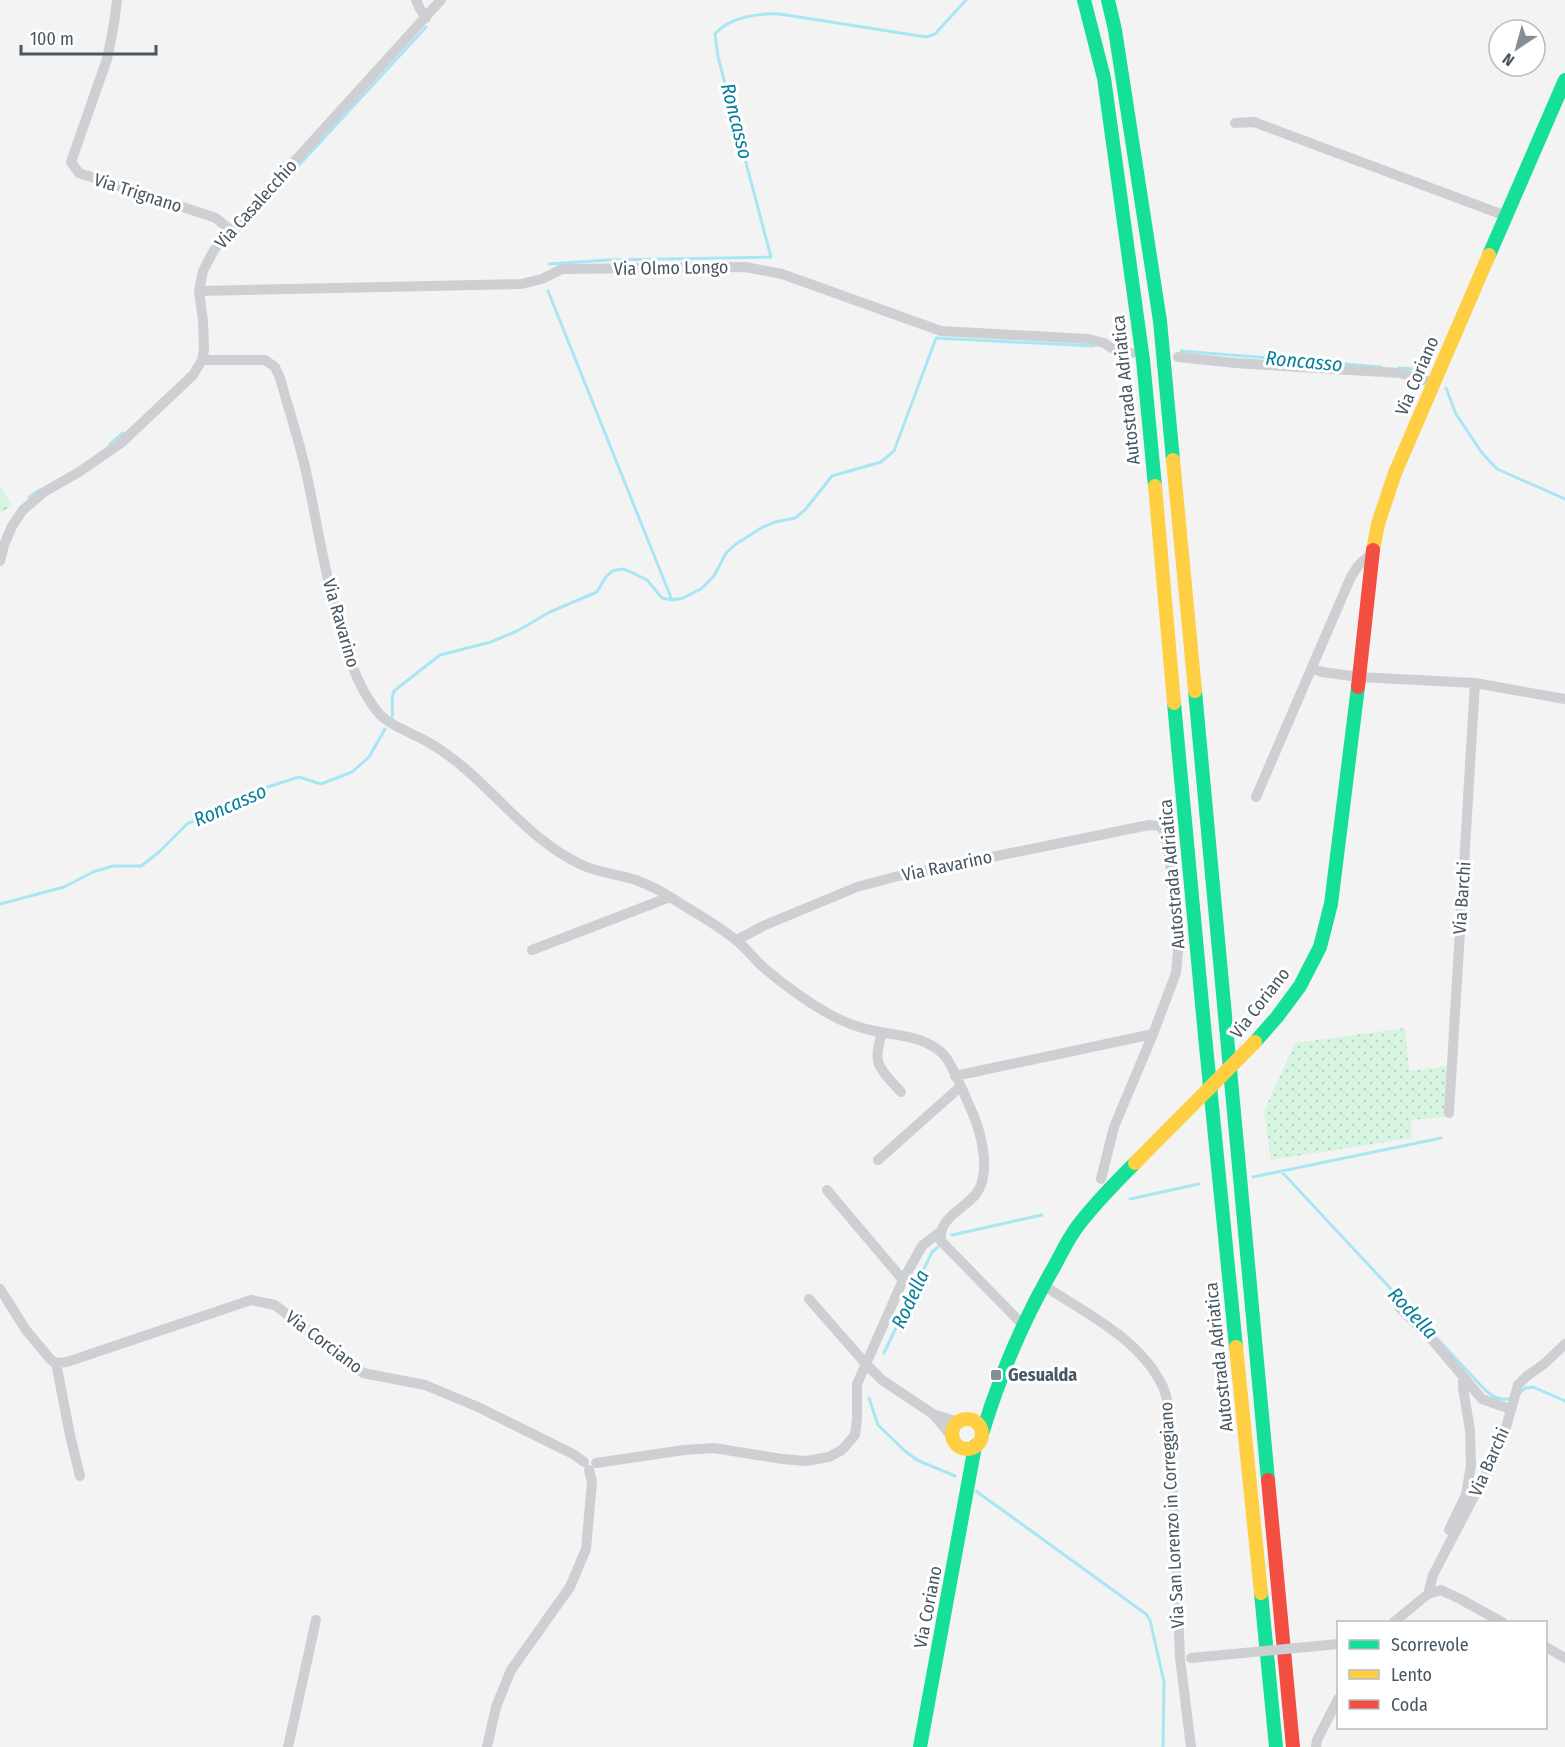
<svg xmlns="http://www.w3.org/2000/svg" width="1565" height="1747" viewBox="0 0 1565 1747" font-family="'Fira Sans Condensed',sans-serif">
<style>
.grass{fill:url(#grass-dots)}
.cemetery{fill:url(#cemetery-stones)}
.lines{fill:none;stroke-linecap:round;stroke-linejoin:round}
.stream{stroke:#a9e6f4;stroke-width:3}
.street{stroke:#cdcfd2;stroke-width:10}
.fast{stroke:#16e098;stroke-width:14}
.slow{stroke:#ffcf43;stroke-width:14}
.jam{stroke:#f24e42;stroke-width:14}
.street-bridge{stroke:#cdcfd2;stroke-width:10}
.slow-bridge{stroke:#ffcf43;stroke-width:14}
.poi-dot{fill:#848e95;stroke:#fff;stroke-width:2}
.labels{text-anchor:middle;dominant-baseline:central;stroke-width:6;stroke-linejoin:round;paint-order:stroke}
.street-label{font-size:18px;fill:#485762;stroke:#fff}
.poi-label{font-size:18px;font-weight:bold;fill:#485762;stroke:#fff;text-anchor:start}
.water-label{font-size:20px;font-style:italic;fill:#037f9b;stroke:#fff}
</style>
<defs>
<pattern id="grass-dots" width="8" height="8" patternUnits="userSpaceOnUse" patternTransform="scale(1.5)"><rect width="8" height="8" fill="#d7f4e1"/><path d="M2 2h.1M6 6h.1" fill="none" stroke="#bad3c4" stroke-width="1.8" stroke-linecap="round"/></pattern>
<pattern id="cemetery-stones" width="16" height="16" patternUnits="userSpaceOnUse" patternTransform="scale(1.5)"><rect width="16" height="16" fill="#d7f4e1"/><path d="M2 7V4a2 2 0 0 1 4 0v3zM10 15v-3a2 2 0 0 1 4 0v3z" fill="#bad3c4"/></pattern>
</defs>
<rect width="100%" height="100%" fill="#f4f3f3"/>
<!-- grass -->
<path class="grass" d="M1405,1028l4,43 39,-5 -3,51 -34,3 1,18 -141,22 -7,-49 31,-68z"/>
<!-- cemetery -->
<path class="cemetery" d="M0,485l12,20 -12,8z"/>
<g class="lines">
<!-- stream -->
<path class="stream" d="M232,238l194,-211
M549,264l59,-4 163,-3 -53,-200 -3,-23c14,-17 44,-21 65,-20l146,23 9,-3 31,-34
M548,291l124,309
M1181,351l200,16
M1399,368l28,2
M1446,388l10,26 26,39 15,16 68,30
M110,444l13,-11
M29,497l10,-7
M392,717c2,-10 -2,-17 2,-26l46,-36 51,-13 26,-11 33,-19 47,-20 8,-14 7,-7 11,-2 10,4 14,7 15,18 10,2 11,-2 18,-9 13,-13 12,-23 10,-9 25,-16 14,-6 20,-4 10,-8 27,-34 49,-14 13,-11 42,-113 158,8
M0,904l64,-17 29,-15 20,-6h28l17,-13 30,-30 33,-11 34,-21 44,-14 22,7 31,-12 17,-15 16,-28
M1281,1171l205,220c9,7 16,10 26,7
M1253,1177l188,-39
M1130,1199l69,-15
M952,1235l90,-20
M884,1353l48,-101 6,-5
M1518,1394l8,-6 7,-1 32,14
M869,1398l9,27 27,26 12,9 38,16
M976,1491l170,123 4,6 14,62 -1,65"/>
<!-- street -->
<path class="street" d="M117,0l-3,24 -7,35 -36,103 8,11 137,45 15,13
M416,0l4,9 6,9
M1235,123l19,-1 252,94
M199,291l322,-7 21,-5 20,-10 183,-2 37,7 159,57 147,8 16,4 13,9 15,1
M1178,357l57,6 165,10 34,10
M202,360h63l10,7 5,11c8,29 18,59 25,89 11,49 18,98 31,146 9,33 18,68 40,97 12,16 35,22 52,32 58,33 93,95 154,123 17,8 36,9 54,15 13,5 27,12 39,20 20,13 43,25 62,41 9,7 17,18 26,26 20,17 43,34 66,47 14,8 30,14 46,17 24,5 51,5 69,24 7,8 20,38 25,50 11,23 24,66 7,89 -13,16 -38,24 -35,47l82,84
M0,561l4,-16 8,-19 11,-16 21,-18 35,-20 42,-29 72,-68 9,-15 2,-10 -1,-29 -4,-30 4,-20 11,-21 227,-250
M1312,668l10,4 37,5 116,6 90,16
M1256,797l94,-218c6,-11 11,-19 22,-24
M737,940l26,-14 94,-39 41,-11 251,-51 11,1 5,7 5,27 8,91 -2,22 -23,61 -39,93 -13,52
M532,950l138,-53
M882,1032c-2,8 -6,20 -4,29 2,10 16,23 23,31
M955,1076l198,-42
M1449,1113l26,-430
M878,1160l82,-73
M827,1190l76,90
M1043,1285c42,28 96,53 119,100 5,9 6,21 8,31l10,242 11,89
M0,1289l26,41 25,30 5,3 11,-1 184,-62 24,5 88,68 62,12 53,22 95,47 11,8
M809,1299l57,65 16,16 51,34 25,8
M1399,1307l35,35 48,57 28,10
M56,1363l14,72 10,41
M933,1414l20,24
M596,1463l88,-13 30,-2 68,11 24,2 23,-4 13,-7 13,-15 2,-16v-35l9,-20 37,-84 19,-34 18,-14
M1449,1530l17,-35 5,-30 -1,-35 -7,-42v-11
M1428,1594l5,-19 60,-115 12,-29 13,-46 9,-9 17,-12 21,-20
M1394,1622l34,-28 13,-4 19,9 42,23
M1546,1647l19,11
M288,1747l28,-127
M487,1747l9,-40 15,-37 59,-83 16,-38 6,-67 -3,-12
M1316,1747l1,-7 21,-41"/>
<!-- fast -->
<path class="fast" d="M1084,0l20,78 39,282 12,126
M1108,0l7,30 45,291 13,139
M1489,255l76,-175
M1195,691l73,789
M1174,703l31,333 31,311
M1255,1042l22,-25 23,-31 20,-39 11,-43 27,-217
M982,1434c18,-59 41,-114 72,-167 7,-13 14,-28 23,-40 17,-23 38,-44 58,-64
M1261,1593l15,154
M920,1747l55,-301"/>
<!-- slow -->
<path class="slow" d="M1173,460l22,231
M1155,486l19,217
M1373,550l5,-26 17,-51 94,-218
M1236,1347l25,246
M952 1434a15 15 0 1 1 30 0a15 15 0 1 1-30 0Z"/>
<!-- jam -->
<path class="jam" d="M1358,687l15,-137
M1268,1480l25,267"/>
<!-- street-bridge -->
<path class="street-bridge" d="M1191,1658l147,-14"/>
<!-- slow-bridge -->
<path class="slow-bridge" d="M1135,1163l120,-121"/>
</g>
<!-- markers -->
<rect class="poi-dot" x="990" y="1369" width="12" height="12" rx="3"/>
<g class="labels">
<!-- street labels -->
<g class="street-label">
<text transform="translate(138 193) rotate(18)">Via Trignano</text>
<text transform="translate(256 204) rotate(-48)">Via Casalecchio</text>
<text transform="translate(671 268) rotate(-1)">Via Olmo Longo</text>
<text transform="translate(1417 376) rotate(-67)">Via Coriano</text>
<text transform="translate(1126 390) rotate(-96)">Autostrada Adriatica</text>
<text transform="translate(341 623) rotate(74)">Via Ravarino</text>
<text transform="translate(947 866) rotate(-12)">Via Ravarino</text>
<text transform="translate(1172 874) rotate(-95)">Autostrada Adriatica</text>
<text transform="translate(1462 898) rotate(-86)">Via Barchi</text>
<text transform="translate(1260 1003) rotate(-52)">Via Coriano</text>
<text transform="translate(324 1342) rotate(37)">Via Corciano</text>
<text transform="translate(1219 1357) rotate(-96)">Autostrada Adriatica</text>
<text transform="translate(1489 1462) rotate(-66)">Via Barchi</text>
<text transform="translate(1172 1515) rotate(-93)">Via San Lorenzo in Correggiano</text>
<text transform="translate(928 1607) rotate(-79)">Via Coriano</text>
</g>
<!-- poi labels -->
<g class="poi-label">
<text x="1008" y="1375">Gesualda</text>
</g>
<!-- water labels -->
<g class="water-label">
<text transform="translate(737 121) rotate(76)">Roncasso</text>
<text transform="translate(1304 361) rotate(5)">Roncasso</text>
<text transform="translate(230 805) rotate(-24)">Roncasso</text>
<text transform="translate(910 1299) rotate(-65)">Rodella</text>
<text transform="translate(1413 1313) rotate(47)">Rodella</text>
</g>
</g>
<!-- legend -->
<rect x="1337" y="1621" width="210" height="108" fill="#ffffff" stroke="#b6bcc0" stroke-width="1.5"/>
<rect x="1349" y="1640" width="30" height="9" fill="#16e098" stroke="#b6bcc0" stroke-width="1.5"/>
<text x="1391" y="1651" font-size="18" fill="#485762">Scorrevole</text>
<rect x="1349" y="1670" width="30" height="9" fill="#ffcf43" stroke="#b6bcc0" stroke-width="1.5"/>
<text x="1391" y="1681" font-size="18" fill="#485762">Lento</text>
<rect x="1349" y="1700" width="30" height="9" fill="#f24e42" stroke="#b6bcc0" stroke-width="1.5"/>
<text x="1391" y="1711" font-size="18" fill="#485762">Coda</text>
<!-- north arrow -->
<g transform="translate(1517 48) rotate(216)"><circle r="28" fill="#ffffff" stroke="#b6bcc0" stroke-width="1.5"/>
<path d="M0-4.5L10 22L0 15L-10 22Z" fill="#848e95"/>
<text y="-9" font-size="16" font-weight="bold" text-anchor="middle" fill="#485762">N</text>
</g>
<!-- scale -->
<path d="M21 45v9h135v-9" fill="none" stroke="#485762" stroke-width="3"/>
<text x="30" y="45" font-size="18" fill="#485762" stroke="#ffffff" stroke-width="4.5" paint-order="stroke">100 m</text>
</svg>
